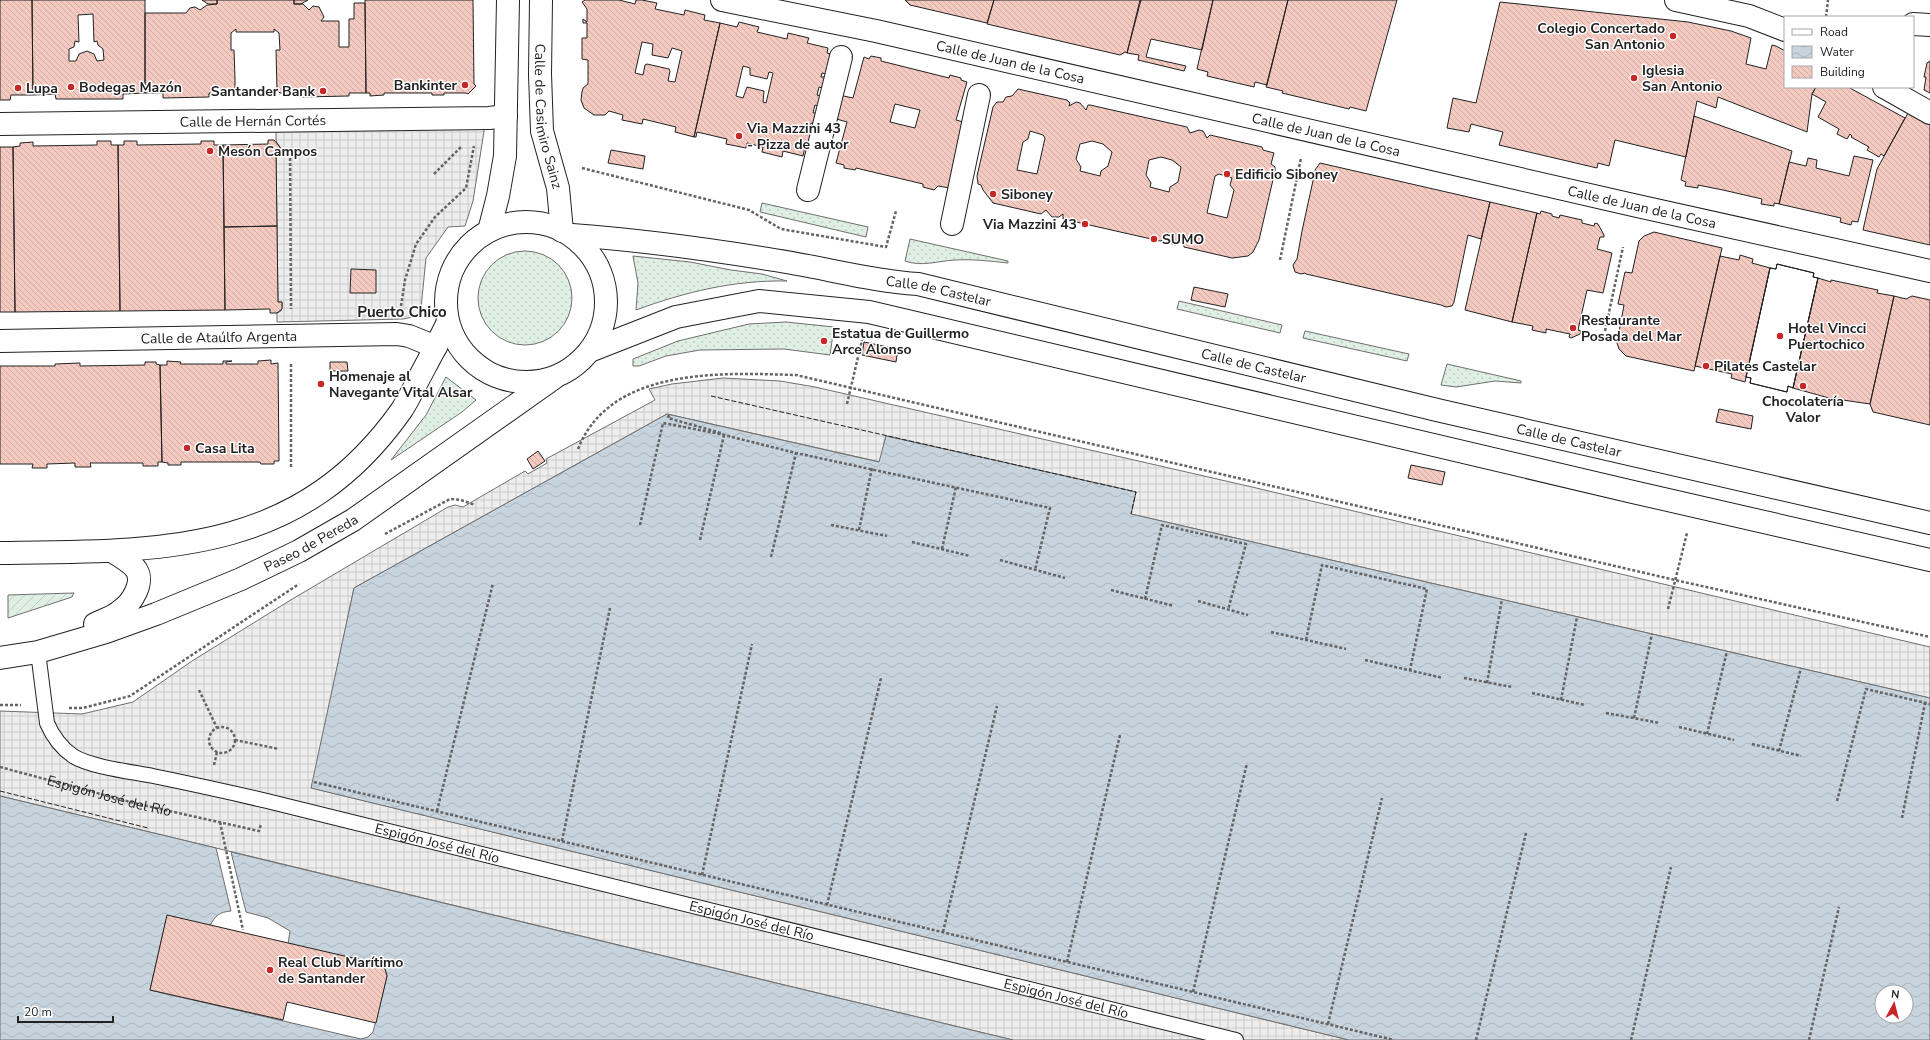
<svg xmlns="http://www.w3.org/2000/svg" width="1930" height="1040" viewBox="0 0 1930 1040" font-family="'Nunito Sans',sans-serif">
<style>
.grass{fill:url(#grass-dots);stroke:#6f6f6f}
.garden{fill:url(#garden-furrows);stroke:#6f6f6f}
.plaza{fill:url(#plaza-grid);stroke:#6f6f6f}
.water{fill:url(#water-waves);stroke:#6f6f6f;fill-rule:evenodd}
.building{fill:url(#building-back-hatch);stroke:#222;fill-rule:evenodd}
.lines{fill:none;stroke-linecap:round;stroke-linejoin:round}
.lane-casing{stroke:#222;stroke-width:16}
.street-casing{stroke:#222;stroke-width:24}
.secondary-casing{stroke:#222;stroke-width:24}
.primary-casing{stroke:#222;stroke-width:24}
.path{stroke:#646464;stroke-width:2.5;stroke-dasharray:3 2;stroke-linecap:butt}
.lane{stroke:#fff;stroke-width:14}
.street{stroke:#fff;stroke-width:22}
.secondary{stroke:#fff;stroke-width:22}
.primary{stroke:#fff;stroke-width:22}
.fence{stroke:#222;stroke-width:1;stroke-dasharray:5 2;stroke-linecap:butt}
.poi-dot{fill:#c62828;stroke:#fff;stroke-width:1.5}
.labels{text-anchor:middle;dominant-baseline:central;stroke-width:3;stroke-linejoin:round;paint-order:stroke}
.poi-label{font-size:14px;font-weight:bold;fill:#222;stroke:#fff;text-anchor:start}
.street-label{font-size:14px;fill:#222;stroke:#fff}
.neighbourhood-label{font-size:15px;font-weight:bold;fill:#222;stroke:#fff}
</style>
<defs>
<pattern id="grass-dots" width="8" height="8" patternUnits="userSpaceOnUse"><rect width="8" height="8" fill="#e0efe3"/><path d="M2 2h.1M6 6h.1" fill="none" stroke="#c0cdc2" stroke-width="1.8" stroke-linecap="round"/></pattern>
<pattern id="garden-furrows" width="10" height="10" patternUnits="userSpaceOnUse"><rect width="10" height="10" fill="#e0efe3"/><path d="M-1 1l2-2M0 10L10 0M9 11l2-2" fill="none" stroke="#c0cdc2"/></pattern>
<pattern id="plaza-grid" width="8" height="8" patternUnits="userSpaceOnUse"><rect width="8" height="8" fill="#ededed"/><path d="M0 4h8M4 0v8" fill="none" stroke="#cbcbcb"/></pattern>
<pattern id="water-waves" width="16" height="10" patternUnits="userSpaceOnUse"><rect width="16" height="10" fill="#c7d3dd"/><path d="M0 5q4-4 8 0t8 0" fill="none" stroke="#abb5bd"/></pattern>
<pattern id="building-back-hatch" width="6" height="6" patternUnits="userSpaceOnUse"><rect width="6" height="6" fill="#f3c9c0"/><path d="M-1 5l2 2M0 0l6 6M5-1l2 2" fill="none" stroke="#d0aca5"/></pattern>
</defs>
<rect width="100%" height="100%" fill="#fff"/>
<!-- grass -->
<path class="grass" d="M762,203l106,24 -2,10 -106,-25z
M910,239l98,22v2c-18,-2 -36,-4 -53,-3 -18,1 -33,7 -50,1z
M478 298a47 47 0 1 1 94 0a47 47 0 1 1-94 0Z
M633,256l57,6 41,8 31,4 25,7c-53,-1 -102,11 -151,29l2,-27z
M1179,301l103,24 -2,8 -103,-24z
M786,322l48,5 -4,28 -46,-6 -84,1 -34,6 -27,10h-6v-7l45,-18 71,-17z
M1305,331l104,23 -2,7 -104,-23z
M1447,364l74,17v2l-26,-2 -39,6 -15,-2z
M446,377l30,23 -14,12 -71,48 35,-45z"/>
<!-- garden -->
<path class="garden" d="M74,593l-2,4 -64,21v-23z"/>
<!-- plaza -->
<path class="plaza" d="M485,125l-12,76 -8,25 -17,1 -22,31 -5,50 -3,8 -15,3 -126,3v-9l4,-2 1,-4v-5h-4l-2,-151h3l1,-4 -4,-6v-15z
M723,378l57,3 35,6 437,100 678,160v51l-799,-184 5,-22 -250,-56 -6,26 -213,-48 -313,174 -42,200 1037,252h-336l-1013,-244v-85l82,3 51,-12 59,-41 97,-60 159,-94 7,-2 8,2 62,-36 3,3 19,-11 -1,-4 109,-59 -6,-11 23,-5z"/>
<!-- water -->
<path class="water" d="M667,414l212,48 7,-26 233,52 17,4 -5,22 799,184v342h-581l-1038,-252 43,-200zM1882,992h24v24h-24z
M0,796l216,52 15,63c-11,1 -16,4 -21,15l-43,-10 -17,74 211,49 7,-2 5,-5 14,-56 -2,-7 -6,-5 -91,-20 2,-13 -22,-13 -22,-6 -15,-60 782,188h-1013z"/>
<!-- building -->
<path class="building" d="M0,0h32l1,95h-22l-1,5h-10z
M32,0h113v93l-22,1v5h-67l-1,-5 -22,1zM93,14l1,28 3,-1 1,4 5,4 1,11 -7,1 -3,-7 -7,-3 -8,3 -3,7h-7v-12l5,-2 1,-6 4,1 -1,-27z
M202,0h15v4h-9z
M217,0h77v4h9l6,6 4,-4 6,1 5,10 -3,4h18v26h10v-28h5v-16h11l1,90h-17v3l-47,1v-4h-22l-3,-3 -1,-40h4l-1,-17 -5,-4v3h-38v-3l-5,4v17h3l1,29v11l-3,3h-23v4l-46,1v-5h-18v-80h41l4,-5 5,-1 5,3 7,-5 10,-1z
M294,0h14l-7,4h-7z
M365,0h108l1,84 2,2 -8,8 -2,-1h-22v2h-12v-2h-48v2l-14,1v-3h-4z
M585,0h34l16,4 1,-4h6l15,3 -2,6 29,6 1,-5 20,5 -1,5 16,3 -26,114 -19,-5 1,-5 -33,-8 -1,5 -20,-4 1,-5 -14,-4 -4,4h-11l-10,-7 -3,-8 1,-8 1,-4 5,-4v-24l-6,-1v-21h5v-15h-4v-4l4,3v-13l-5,-7zM642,42l11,2 -1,11 16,3 4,-10 10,3 -7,31 -7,-1 2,-10 -1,-2 -22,-5 -2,1 -2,10 -8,-2z
M905,0h89l-7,23 -77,-18z
M994,0h147l-14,53 -2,-1 -5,3 -133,-31z
M1140,0h73l-11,50 -51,-11 -5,18 40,9 -2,5 -46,-11 1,-5 -12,-2z
M1213,0h75l-21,85 -12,-3 -1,5 -47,-11 1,-4 -11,-3z
M1288,0h109l-31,111 -16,-4 -1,2 -67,-16 1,-2 -17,-4z
M1500,2l188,20 43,9 20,7 -5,26 20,5 6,-24 4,1 9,5v36h31l-4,7 -5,38 -89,-35 -2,11 -19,-7 -11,56 -71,-17 -6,26 -11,-3 -1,5 -98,-23 4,-13 -32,-8 -2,8 -22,-4 6,-30 23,5z
M739,22l20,5 -2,5 30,7 1,-6 21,5 -2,5 21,5 -1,5 4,1 -5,20 -4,-1 -1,4h4l-3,11 -3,-1 -2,8 4,1 -3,10 -3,-1 -2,8h4l-3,11 -3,-1 -1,4 4,1 -5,20 -4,-1 -2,9 -20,-5 -1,6 -20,-5 1,-5 -16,-4 -1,5 -20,-4 1,-5 -30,-7 -1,5h-2l26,-114 17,4zM743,66l7,2v7l17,4 2,-7 4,1 -7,30 -3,-1 1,-11 -17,-4 -4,11 -7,-2z
M871,56l10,2v3l68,17 1,-3 11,3v2l6,2 -11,38 11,3 -17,65 -12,-2 -4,4 -11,-3v-3l-67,-16 -1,2 -11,-2v-3l-8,-2 11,-41 -14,-4 6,-23 14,3 11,-41 5,2zM895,104l25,6 -5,18 -25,-6z
M1930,61v32l-6,-3 2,-13h-2l3,-14z
M1816,87h32l57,31 -21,38 -3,-2 -2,3 -12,-7 2,-3 -18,-10 1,-1 -2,-2 -3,5 -10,-5 2,-5 -21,-12 8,-15 -14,-8z
M1018,89l49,11 3,3 -1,3 7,-4 4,1 6,7 2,-5h2l97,22 3,6 9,-3 4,1 4,7 3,-3 52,12 1,3 11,3 -3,11 4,3v4l-16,69 -6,12 -5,4 -16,2 -48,-11 -1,-6 -8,4 -5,-2 -3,-6 -2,3 -5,1 -97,-22v-5l-4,3h-7l-6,-7 -5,4 -48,-11 -10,-13 -2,-5 -3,-1 -1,-8 16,-69 4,-5h6l3,-5 6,-1zM1030,131l13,4 2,3 -8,36 -20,-4 6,-28 5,-3zM1092,141l11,3 9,8 -4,14 -7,5 -1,5 -20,-5 1,-4 -5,-8 4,-15zM1161,157l11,3 9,7 -3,15 -8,5 -1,5 -19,-5 1,-4 -5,-8 3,-15zM1219,174l13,4 -2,7 4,5 -7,28 -20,-5 8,-37z
M1908,113l22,11v121l-67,-15 14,-61z
M1694,116l98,35 -13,53 -5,-1v3l-13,-2 1,-5 -39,-9 -25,-5v3l-13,-2 1,-4 -5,-2z
M268,140h6l6,7v4h-4l1,75 -53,1 -1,-82 45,-1z
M97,141h14v4h7l2,166 -105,1 -2,-165 7,-1v-3l13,-1v4l64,-1z
M124,141h13v4l64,-1v-3h13v4h9l2,165 -105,1 -2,-166h6z
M0,147h13l2,165h-15z
M611,150l34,6 -2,13 -35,-6z
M1854,156l19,4 -15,62 -6,-1 -1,4 -11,-3 1,-4 -62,-14 10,-42 17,4 2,-8 9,2 -1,8 33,8z
M1320,163l170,39 -9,37 -13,-4 -14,67 -2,4 -6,1 -5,-2 -135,-31 -1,-1 -4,1 -6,-2 -2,-7 4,-6 5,-28 12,-55h2l-1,-6z
M1490,202l47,11 -25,109 -47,-12z
M1541,211l11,3v2l7,2 1,-3 22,5v3l12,3 1,-3 3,1 6,11v2h-4l-3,12 15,4 -9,40 -16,-3 -9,40 3,1 -1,3 -9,4 -2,-1 1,-3 -24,-5v4l-14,-3 1,-4 -21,-4 24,-105 1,-4 3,1z
M277,226l1,76h4v7l-5,4h-7v-4l-45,1 -1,-83z
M1654,232l68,16 -28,123 -68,-15 -7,-7 -2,-6 7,-38 -6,-1 7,-32 7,1 7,-32 5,-5z
M1740,255l13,4 -1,4 18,5 -25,114 -14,-4 1,-4 -37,-8 25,-110 19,4z
M1777,264l37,9 -1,4 5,1 -25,110 -5,-2 -1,6 -37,-9 1,-5 -5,-1 24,-109 6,1z
M1777,264l37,9 -1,4 5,1 -25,110 -5,-2 -1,6 -37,-9 1,-5 -5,-1 24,-109 6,1z
M351,269l25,1v23h-26z
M1818,278l13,4v-2l47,10 -1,3 17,3 -24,108 -41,-6 -36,-10z
M1194,287l34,7 -3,13 -34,-7z
M1894,296l12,3 6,-3 18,4v125l-57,-13 -3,-8z
M864,342l34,7 -2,13 -34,-7z
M271,360v4l7,-1 1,98h-5v3h-13l-1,-2h-79v3h-13v-2l-6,-1 -2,-97h7v-4l14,1 -1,2h43v-3h9l-6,1v2h32v-3z
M145,362h11v2l4,1 2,97h-4v4h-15v-3h-53l1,4h-16v-4l-28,1v4h-15l1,-4h-33v-98h55v-2l25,-1v3l65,-1z
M330,362h17l1,9h-18z
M1719,409l34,7 -2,13 -35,-7z
M538,451l7,10 -12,8 -6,-10z
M1411,465l34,7 -3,13 -34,-7z
M167,915l212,49 6,5 2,7 -11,47 -89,-21 -4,18 -133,-30z"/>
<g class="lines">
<!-- lane casing -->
<g class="lane-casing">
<g id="lane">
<path id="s2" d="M38,652l9,71c6,14 13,24 26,33 17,11 60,16 80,20 39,8 76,16 114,25l969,239"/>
</g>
</g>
<!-- street casing -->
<g class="street-casing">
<g id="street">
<path id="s3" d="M722,0l154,31 757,174 297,66"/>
<path d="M1676,0l73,16 36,14"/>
<path d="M1913,24l17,1"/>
<path d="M1884,87l46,26"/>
<path id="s4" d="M0,124l489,-6 17,-2"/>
<path d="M808,190l33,-133"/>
<path d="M952,224l27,-129"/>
<path id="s5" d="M0,341l397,-7 12,2 27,11"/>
</g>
</g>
<!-- secondary casing -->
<g class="secondary-casing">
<g id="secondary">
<path id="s6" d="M572,235c67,5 135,14 202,25 48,7 95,21 144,24l519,126 493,113"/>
<path d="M592,350l84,-33 83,-16 110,11 764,180 297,68"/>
</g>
</g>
<!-- primary casing -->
<g class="primary-casing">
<g id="primary">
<path id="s7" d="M541,0l-1,74 2,57 16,57 4,43"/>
<circle cx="526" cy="302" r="80"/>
<path d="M489,231l9,-35 7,-40 3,-156"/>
<path d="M0,553c160,-2 298,3 401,-142 6,-9 11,-19 16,-29 10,-19 20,-37 29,-56"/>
<path d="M95,624c8,-4 18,-7 25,-13 12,-8 26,-30 15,-43 -6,-7 -16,-12 -23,-17"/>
<path id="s8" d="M0,658l38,-6 68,-20 50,-18 85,-35 58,-28 54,-31 201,-142"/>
</g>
</g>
<!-- path -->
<g class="path">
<path d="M1826,17l2,-17"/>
<path d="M290,148l1,161"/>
<path d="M582,168l167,42 32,19 105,18 10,-36"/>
<path d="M434,174l27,-27"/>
<path d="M1280,260l21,-102"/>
<path d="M401,306l4,-26 11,-36 19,-27 31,-29 8,-42"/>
<path d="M1605,331l18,-84"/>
<path d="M291,364v104"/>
<path d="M847,404l15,-64"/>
<path d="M669,415l-1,3 53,15"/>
<path d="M578,449c33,-83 145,-76 218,-74l879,205 255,57"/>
<path d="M640,525l23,-102 57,11 76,19 254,55 -15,62"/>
<path d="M831,525l56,11"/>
<path d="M859,530l13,-62"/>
<path d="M385,534l65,-35 11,1 14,5"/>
<path d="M700,540l24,-105"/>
<path d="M912,542l58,14"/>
<path d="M942,549l14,-62"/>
<path d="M771,557l25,-104"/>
<path d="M1000,560l65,18"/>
<path d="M1111,590l63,16"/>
<path d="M1145,599l17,-74 84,19 -18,66"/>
<path d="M1198,601l50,14"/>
<path d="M1668,609l19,-76"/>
<path d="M1271,632l75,17"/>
<path d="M1306,640l16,-75 105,24 -17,81"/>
<path d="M1365,660l78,18"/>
<path d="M1464,678l48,9"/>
<path d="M1487,683l15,-84"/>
<path d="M199,690l18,38"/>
<path d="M1532,693l53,12"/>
<path d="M1561,700l16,-83"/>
<path d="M0,705h21"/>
<path d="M69,708h14l47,-12 169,-112"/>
<path d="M1606,713l54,10"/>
<path d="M1634,718l18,-84"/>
<path d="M1679,727l55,13"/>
<circle cx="222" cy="740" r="13"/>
<path d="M1707,734l20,-83"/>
<path d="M235,740l44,9"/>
<path d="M1752,744l49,12"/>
<path d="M1779,751l22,-83"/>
<path d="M214,765l3,-13"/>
<path id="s1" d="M0,767l138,37 121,27 2,-7"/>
<path d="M314,782l1080,258"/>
<path d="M1837,801l29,-112 64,15"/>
<path d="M437,811l56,-228"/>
<path d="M1902,818l23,-115"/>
<path d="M220,822l23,108"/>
<path d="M562,841l48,-233"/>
<path d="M702,875l50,-231"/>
<path d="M827,905l54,-227"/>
<path d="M943,932l54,-226"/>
<path d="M1067,962l53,-227"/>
<path d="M1193,992l54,-229"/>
<path d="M1328,1024l54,-226"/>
<path d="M1476,1040l50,-207"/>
<path d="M1631,1040l40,-173"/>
<path d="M1809,1040l30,-133"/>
</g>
<!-- lane -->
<use href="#lane" class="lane"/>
<!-- street -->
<use href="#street" class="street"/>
<!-- secondary -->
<use href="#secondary" class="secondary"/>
<!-- primary -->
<use href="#primary" class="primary"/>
<!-- fence -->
<path class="fence" d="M711,396l425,96 -5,22
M0,791l148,37"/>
</g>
<!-- markers -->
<g class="poi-dot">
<circle cx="1673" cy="36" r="4"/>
<circle cx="1634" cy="78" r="4"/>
<circle cx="465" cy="85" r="4"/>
<circle cx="71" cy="87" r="4"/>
<circle cx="18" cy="88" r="4"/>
<circle cx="323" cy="91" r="4"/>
<circle cx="739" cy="136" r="4"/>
<circle cx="210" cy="151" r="4"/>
<circle cx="1227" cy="174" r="4"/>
<circle cx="993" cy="194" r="4"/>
<circle cx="1085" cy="224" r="4"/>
<circle cx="1154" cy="239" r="4"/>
<circle cx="1573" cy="328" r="4"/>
<circle cx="1780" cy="336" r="4"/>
<circle cx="824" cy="341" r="4"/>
<circle cx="1706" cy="366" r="4"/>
<circle cx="321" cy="384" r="4"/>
<circle cx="1803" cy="386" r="4"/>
<circle cx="187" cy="448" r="4"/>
<circle cx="270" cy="970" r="4"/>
</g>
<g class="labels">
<!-- poi labels -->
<g class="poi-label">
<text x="1665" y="28" text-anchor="end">Colegio Concertado<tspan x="1665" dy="16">San Antonio</tspan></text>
<text x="1642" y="70">Iglesia<tspan x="1642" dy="16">San Antonio</tspan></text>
<text x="457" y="85" text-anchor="end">Bankinter</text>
<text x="79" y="87">Bodegas Mazón</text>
<text x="26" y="88">Lupa</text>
<text x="315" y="91" text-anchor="end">Santander Bank</text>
<text x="747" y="128">Via Mazzini 43<tspan x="747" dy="16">- Pizza de autor</tspan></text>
<text x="218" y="151">Mesón Campos</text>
<text x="1235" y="174">Edificio Siboney</text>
<text x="1001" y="194">Siboney</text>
<text x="1077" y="224" text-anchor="end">Via Mazzini 43</text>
<text x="1162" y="239">SUMO</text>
<text x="1581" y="320">Restaurante<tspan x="1581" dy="16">Posada del Mar</tspan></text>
<text x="1788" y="328">Hotel Vincci<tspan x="1788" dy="16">Puertochico</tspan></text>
<text x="832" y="333">Estatua de Guillermo<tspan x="832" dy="16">Arce Alonso</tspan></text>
<text x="1714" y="366">Pilates Castelar</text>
<text x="329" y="376">Homenaje al<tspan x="329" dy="16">Navegante Vital Alsar</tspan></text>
<text x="1803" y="401" text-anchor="middle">Chocolatería<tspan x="1803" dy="16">Valor</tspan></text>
<text x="195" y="448">Casa Lita</text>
<text x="278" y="962">Real Club Marítimo<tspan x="278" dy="16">de Santander</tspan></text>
</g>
<!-- street labels -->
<g class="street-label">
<text stroke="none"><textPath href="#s3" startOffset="295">Calle de Juan de la Cosa</textPath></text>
<text stroke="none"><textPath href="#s7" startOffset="117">Calle de Casimiro Sainz</textPath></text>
<text stroke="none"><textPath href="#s4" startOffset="253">Calle de Hernán Cortés</textPath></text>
<text stroke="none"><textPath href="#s3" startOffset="619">Calle de Juan de la Cosa</textPath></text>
<text stroke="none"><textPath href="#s3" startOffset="943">Calle de Juan de la Cosa</textPath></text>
<text stroke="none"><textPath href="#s6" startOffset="371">Calle de Castelar</textPath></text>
<text stroke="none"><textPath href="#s5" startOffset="219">Calle de Ataúlfo Argenta</textPath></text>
<text stroke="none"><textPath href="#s6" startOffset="695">Calle de Castelar</textPath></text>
<text stroke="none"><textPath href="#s6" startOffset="1019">Calle de Castelar</textPath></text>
<text stroke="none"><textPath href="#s8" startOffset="333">Paseo de Pereda</textPath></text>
<text stroke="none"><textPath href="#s1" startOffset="113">Espigón José del Río</textPath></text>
<text stroke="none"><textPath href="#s2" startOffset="489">Espigón José del Río</textPath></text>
<text stroke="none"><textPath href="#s2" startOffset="813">Espigón José del Río</textPath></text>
<text stroke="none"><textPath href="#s2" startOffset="1137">Espigón José del Río</textPath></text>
</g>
<!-- neighbourhood labels -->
<g class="neighbourhood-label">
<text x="402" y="312">Puerto Chico</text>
</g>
</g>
<!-- legend -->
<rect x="1784" y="16" width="130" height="72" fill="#ffffff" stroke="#a7a7a7"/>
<rect x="1792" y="29" width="20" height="6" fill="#ffffff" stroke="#a7a7a7"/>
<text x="1820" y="36" font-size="12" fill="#222222">Road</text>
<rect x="1792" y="46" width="20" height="12" fill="url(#water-waves)" stroke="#a7a7a7"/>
<text x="1820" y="56" font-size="12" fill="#222222">Water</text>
<rect x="1792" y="66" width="20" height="12" fill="url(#building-back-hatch)" stroke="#a7a7a7"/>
<text x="1820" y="76" font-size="12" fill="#222222">Building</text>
<!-- north arrow -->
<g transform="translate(1894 1004) rotate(7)"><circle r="19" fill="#ffffff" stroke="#a7a7a7"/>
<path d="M0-3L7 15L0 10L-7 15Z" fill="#c62828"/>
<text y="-6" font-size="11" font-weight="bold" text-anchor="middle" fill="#222222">N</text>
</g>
<!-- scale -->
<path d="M18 1016v6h95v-6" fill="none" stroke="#222222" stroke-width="2"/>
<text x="24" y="1016" font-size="12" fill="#222222" stroke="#ffffff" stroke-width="3" paint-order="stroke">20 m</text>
</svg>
